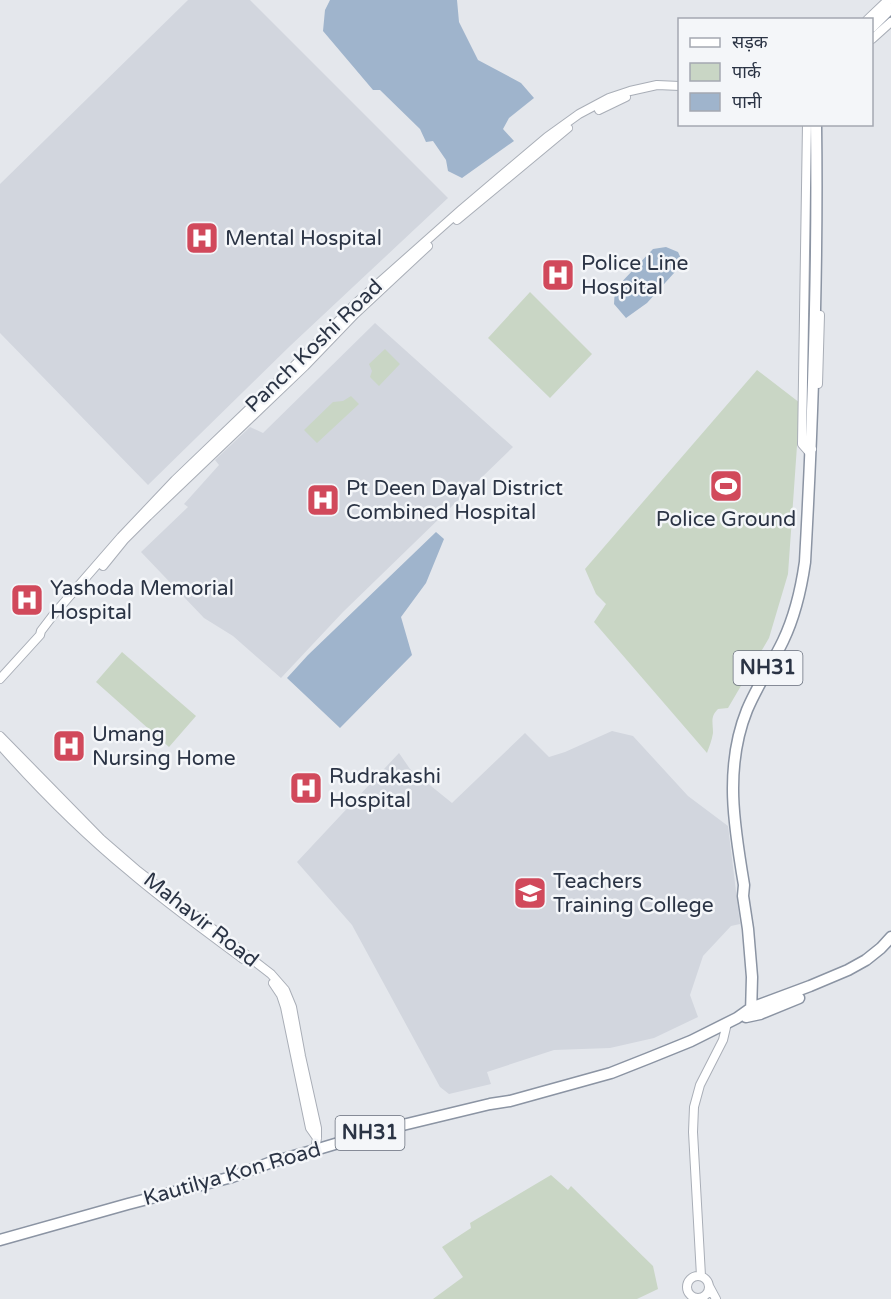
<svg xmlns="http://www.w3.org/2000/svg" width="891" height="1299" viewBox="0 0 891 1299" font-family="'Varela Round','Noto Sans Devanagari',sans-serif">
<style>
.built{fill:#d2d6de}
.green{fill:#c9d6c5}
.water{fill:#9fb4cc}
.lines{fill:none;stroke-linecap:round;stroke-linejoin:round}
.secondary-casing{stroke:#a9aeb7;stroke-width:10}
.highway-casing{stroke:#8b94a3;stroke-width:13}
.secondary{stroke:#fff;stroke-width:8}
.highway{stroke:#fff;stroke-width:10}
.labels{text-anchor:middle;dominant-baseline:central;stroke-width:5;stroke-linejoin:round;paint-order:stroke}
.shield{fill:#f4f6f9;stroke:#676e7b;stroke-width:1.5}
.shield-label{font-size:20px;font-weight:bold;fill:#2b3445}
.poi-label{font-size:21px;fill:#2b3445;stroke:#f4f6f9;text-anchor:start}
.street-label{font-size:21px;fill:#2b3445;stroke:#f4f6f9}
</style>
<rect width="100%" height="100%" fill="#e4e7ec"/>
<!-- built -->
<path class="built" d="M188,0h62l198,198 -158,148 -142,139 -148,-152v-149z
M375,323l138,124 -170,165 -62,66 -48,-42 -29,-18 -63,-66 47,-45 -4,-3 35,-39 -4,-5 35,-33 13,6z
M612,731l21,5 55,60 40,30 12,98 -9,2 -28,30 -13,39 8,22 -44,21 -44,10 -56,2 -67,22 4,12 -42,10 -9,-7 -88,-162 -55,-63 102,-109 11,16 42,34 73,-70 24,24 16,-5z"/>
<!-- green -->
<path class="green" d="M530,292l62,62 -42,44 -62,-60z
M385,349l15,15 -21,22 -9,-9 2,-6 -3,-7z
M757,370l43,33 -12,171 -19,64 -41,70 -10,1c-8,8 -5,13 -5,24 -1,7 -4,14 -6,20l-113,-131 12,-18 -10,-10 -11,-25z
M351,396l8,8 -42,39 -13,-13 29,-28 10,-1z
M122,652l74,64 -27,31 -73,-65z
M551,1175l17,15 3,-4 82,80 5,23 -21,10h-204l30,-22 -21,-30 29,-19 -1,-5z"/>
<!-- water -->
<path class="water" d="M330,0h127l2,22 19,38 43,23 13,15 -25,20 -6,11 11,12 -52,37 -14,-7 -2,-11 -13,-19 -7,1 -6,-13 -40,-39h-7l-50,-59 2,-21z
M666,247l12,5 5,11 -36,40 -21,15 -12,-14 1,-15 38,-40z
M436,532l8,7 -18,44 -25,34 11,38 -72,73 -53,-50 21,-23z"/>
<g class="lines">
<!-- secondary casing -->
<g class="secondary-casing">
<path id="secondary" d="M867,20l21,-20
M872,39l19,-17
M599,110l27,-13
M807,124l-5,320 7,8 3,-3
M457,220l111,-92
M818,384l2,-69
M103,566l21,-26 24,-24 157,-150 50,-52 73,-68
M0,679l40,-44 1,-4 13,-17 67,-77 54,-57 124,-119 56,-57 107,-95 85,-72 32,-23 30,-16 21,-7 27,-6 23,1
M0,736l101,103 37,32 133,103 14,16 7,17 9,49 16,72v10l-2,12
M0,745c40,45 83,88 129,126 36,31 75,59 114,88
M273,983l8,12 4,12 25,121 7,10
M701,1276l-8,-144 1,-25 6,-22 23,-45 4,-17
M687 1287a11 11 0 1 1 22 0a11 11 0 1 1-22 0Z
M709,1286l7,13"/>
</g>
<!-- highway casing -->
<g class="highway-casing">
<path id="highway" d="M872,27l19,-19
M751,1014l1,-37 -4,-48 -5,-33 1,-11c-10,-59 -20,-118 3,-175 10,-24 25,-46 36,-69 12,-25 18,-51 22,-79 8,-145 13,-291 11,-438
M746,1017l14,-3 39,-16
M0,1240l128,-36 104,-27 37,-14 46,-13 67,-20 108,-26 20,-3 101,-28 38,-15 42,-17 46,-23 14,-10 59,-22 38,-16 18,-10 15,-12 10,-11"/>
</g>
<!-- secondary -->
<use href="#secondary" class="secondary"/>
<!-- highway -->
<use href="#highway" class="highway"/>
</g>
<!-- icons -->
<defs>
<g id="hospital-square" transform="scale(1.725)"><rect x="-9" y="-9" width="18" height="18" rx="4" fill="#d1495b" stroke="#f4f6f9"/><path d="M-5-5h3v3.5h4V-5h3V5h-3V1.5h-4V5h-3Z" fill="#fff"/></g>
<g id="stadium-square" transform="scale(1.725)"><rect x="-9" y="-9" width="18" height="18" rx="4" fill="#d1495b" stroke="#f4f6f9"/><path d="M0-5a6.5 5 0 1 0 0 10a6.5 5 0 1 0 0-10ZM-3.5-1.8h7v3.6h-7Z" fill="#fff"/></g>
<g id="university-square" transform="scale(1.725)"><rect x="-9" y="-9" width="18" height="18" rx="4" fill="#d1495b" stroke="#f4f6f9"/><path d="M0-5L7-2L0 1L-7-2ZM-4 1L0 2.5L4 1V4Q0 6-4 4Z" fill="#fff"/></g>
</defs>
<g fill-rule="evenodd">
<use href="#hospital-square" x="202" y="238"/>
<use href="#hospital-square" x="558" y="275"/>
<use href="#stadium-square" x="726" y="486"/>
<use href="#hospital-square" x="323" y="500"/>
<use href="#hospital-square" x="27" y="600"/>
<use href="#hospital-square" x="69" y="746"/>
<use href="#hospital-square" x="306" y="788"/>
<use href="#university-square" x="530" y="893"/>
</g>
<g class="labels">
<!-- shield labels -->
<g class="shield">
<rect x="733.5" y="651" width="69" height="34" rx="4.5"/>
<rect x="335.5" y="1116" width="69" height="34" rx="4.5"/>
</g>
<g class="shield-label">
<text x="768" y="668">NH31</text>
<text x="370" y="1133">NH31</text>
</g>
<!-- poi labels -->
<g class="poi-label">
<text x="225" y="238">Mental Hospital</text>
<text x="581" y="263">Police Line<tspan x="581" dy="24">Hospital</tspan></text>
<text x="346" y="488">Pt Deen Dayal District<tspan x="346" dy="24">Combined Hospital</tspan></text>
<text x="726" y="519" text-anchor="middle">Police Ground</text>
<text x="50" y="588">Yashoda Memorial<tspan x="50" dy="24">Hospital</tspan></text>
<text x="92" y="734">Umang<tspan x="92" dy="24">Nursing Home</tspan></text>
<text x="329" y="776">Rudrakashi<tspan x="329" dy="24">Hospital</tspan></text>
<text x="553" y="881">Teachers<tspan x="553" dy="24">Training College</tspan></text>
</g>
<!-- street labels -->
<g class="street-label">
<text transform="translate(314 346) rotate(-44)">Panch Koshi Road</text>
<text transform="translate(201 920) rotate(38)">Mahavir Road</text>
<text transform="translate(232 1174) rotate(-16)">Kautilya Kon Road</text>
</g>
</g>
<!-- legend -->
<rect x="678" y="18" width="195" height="108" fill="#f4f6f9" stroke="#a4a8b1" stroke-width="1.5"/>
<rect x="690" y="38" width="30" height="9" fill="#ffffff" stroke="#a4a8b1" stroke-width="1.5"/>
<text x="732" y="48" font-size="18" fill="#2b3445">सड़क</text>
<rect x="690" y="63" width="30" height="18" fill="#c9d6c5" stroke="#a4a8b1" stroke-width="1.5"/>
<text x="732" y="78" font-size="18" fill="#2b3445">पार्क</text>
<rect x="690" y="93" width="30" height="18" fill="#9fb4cc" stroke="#a4a8b1" stroke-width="1.5"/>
<text x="732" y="108" font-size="18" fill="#2b3445">पानी</text>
</svg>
